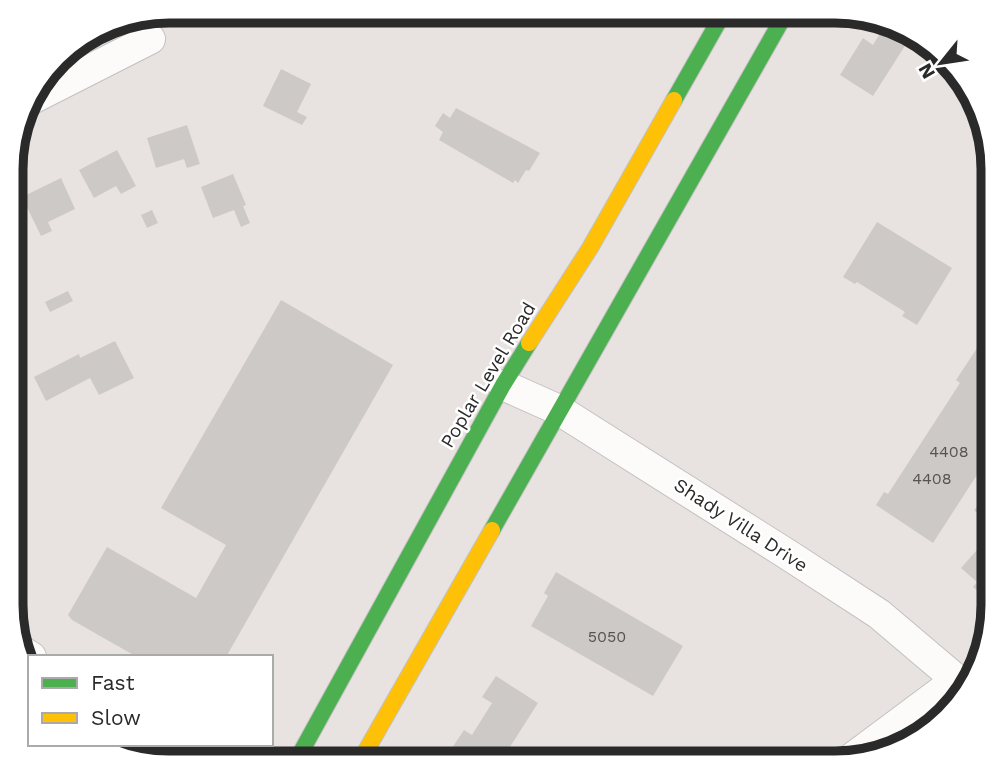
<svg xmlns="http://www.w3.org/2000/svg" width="1004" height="774" viewBox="0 0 1004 774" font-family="'Work Sans',sans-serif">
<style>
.building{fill:#cdc9c7}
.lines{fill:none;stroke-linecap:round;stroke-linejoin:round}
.street-casing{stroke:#c2c1c1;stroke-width:32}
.fast-casing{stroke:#c2c1c1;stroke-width:18}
.slow-casing{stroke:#c2c1c1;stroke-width:18}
.street{stroke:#fcfbfa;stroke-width:30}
.fast{stroke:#4caf50;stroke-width:16}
.slow{stroke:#ffc107;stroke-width:16}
.labels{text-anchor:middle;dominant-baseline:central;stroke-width:5;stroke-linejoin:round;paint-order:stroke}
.number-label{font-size:16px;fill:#545453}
.street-label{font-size:19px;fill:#2a2a2a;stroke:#fff}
.rim{fill:none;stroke:#2a2a2a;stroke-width:9}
</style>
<rect width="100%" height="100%" fill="#e8e3e0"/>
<!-- building -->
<path class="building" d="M609,13h19l-5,8z
M884,27l26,11 -37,58 -33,-21 23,-37 10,7z
M281,69l30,15 -14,28 10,5 -5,8 -39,-19z
M456,108l84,45 -11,18 -3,-1 -8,13 -3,-3 -2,3 -74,-43 4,-8 -8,-6 8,-13 7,5z
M187,125l13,39 -13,4 -3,-9 -28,9 -9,-30z
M117,150l19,36 -15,8 -5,-8 -22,12 -15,-28z
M233,174l13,31 -3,1 7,17 -9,4 -7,-17 -21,8 -12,-31z
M61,178l14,31 -27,13 4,9 -11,5 -19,-39z
M152,210l6,13 -11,5 -6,-13z
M877,222l75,46 -35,57 -15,-9 3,-4 -48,-30 -2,2 -12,-7z
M68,291l5,10 -23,11 -5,-10z
M281,300l112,65 -167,292h-89l-65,-37 -4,-5 39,-68 89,51 30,-53 -65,-37z
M993,332v118l-60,93 -57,-38 8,-13 4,2 72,-111 -4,-3 27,-41 4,2z
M115,341l19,37 -35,17 -9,-17 -44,23 -12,-24 45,-23 1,4z
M993,490v38l-19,-18z
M984,542l9,8v54l-20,-17 4,-5 -16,-14z
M11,546l12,24 -12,7z
M556,572l127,74 -30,50 -122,-70 17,-30 -4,-3z
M496,676l42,27 -32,50 10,7 -3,3h-44l-19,-12 14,-21 8,5 20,-32 -10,-6z"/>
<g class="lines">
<!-- street casing -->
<g class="street-casing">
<path id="street" d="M28,101l122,-62
M503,385l56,25 231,146 89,58 85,72
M20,650l11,7
M183,744l33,19
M848,761l110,-82"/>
</g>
<!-- fast casing -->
<g class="fast-casing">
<path id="fast" d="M674,100l50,-88
M492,530l295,-519
M295,763l208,-378 26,-42"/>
</g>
<!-- slow casing -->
<g class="slow-casing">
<path id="slow" d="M529,343l61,-95 84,-148
M359,763l133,-233"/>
</g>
<!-- street -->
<use href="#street" class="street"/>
<!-- fast -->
<use href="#fast" class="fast"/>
<!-- slow -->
<use href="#slow" class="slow"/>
</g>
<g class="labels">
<!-- number labels -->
<g class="number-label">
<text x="949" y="451">4408</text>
<text x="932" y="478">4408</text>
<text x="607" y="636">5050</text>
</g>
<!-- street labels -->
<g class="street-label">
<text transform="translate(488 375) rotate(-59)">Poplar Level Road</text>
<text transform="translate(741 525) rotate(33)">Shady Villa Drive</text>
</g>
</g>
<!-- crop -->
<path d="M0 0H1004V774H0ZM169 23H835A146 146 0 0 1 981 169V605A146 146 0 0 1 835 751H169A146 146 0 0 1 23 605V169A146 146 0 0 1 169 23Z" fill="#fff" fill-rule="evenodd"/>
<path class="rim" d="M169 23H835A146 146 0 0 1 981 169V605A146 146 0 0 1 835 751H169A146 146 0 0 1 23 605V169A146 146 0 0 1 169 23Z"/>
<!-- legend -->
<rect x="28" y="655" width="245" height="91" fill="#ffffff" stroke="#aaaaaa" stroke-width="2"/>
<rect x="42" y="678" width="35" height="10" fill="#4caf50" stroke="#aaaaaa" stroke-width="2"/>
<text x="91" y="690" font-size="21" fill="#2a2a2a">Fast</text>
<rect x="42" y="713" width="35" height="10" fill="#ffc107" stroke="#aaaaaa" stroke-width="2"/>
<text x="91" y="725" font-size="21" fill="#2a2a2a">Slow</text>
<!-- north arrow -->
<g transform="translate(941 63) rotate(240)" stroke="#ffffff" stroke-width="5" paint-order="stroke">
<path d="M0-5L12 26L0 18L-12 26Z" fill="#2a2a2a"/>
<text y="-10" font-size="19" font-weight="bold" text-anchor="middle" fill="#2a2a2a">N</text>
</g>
</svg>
